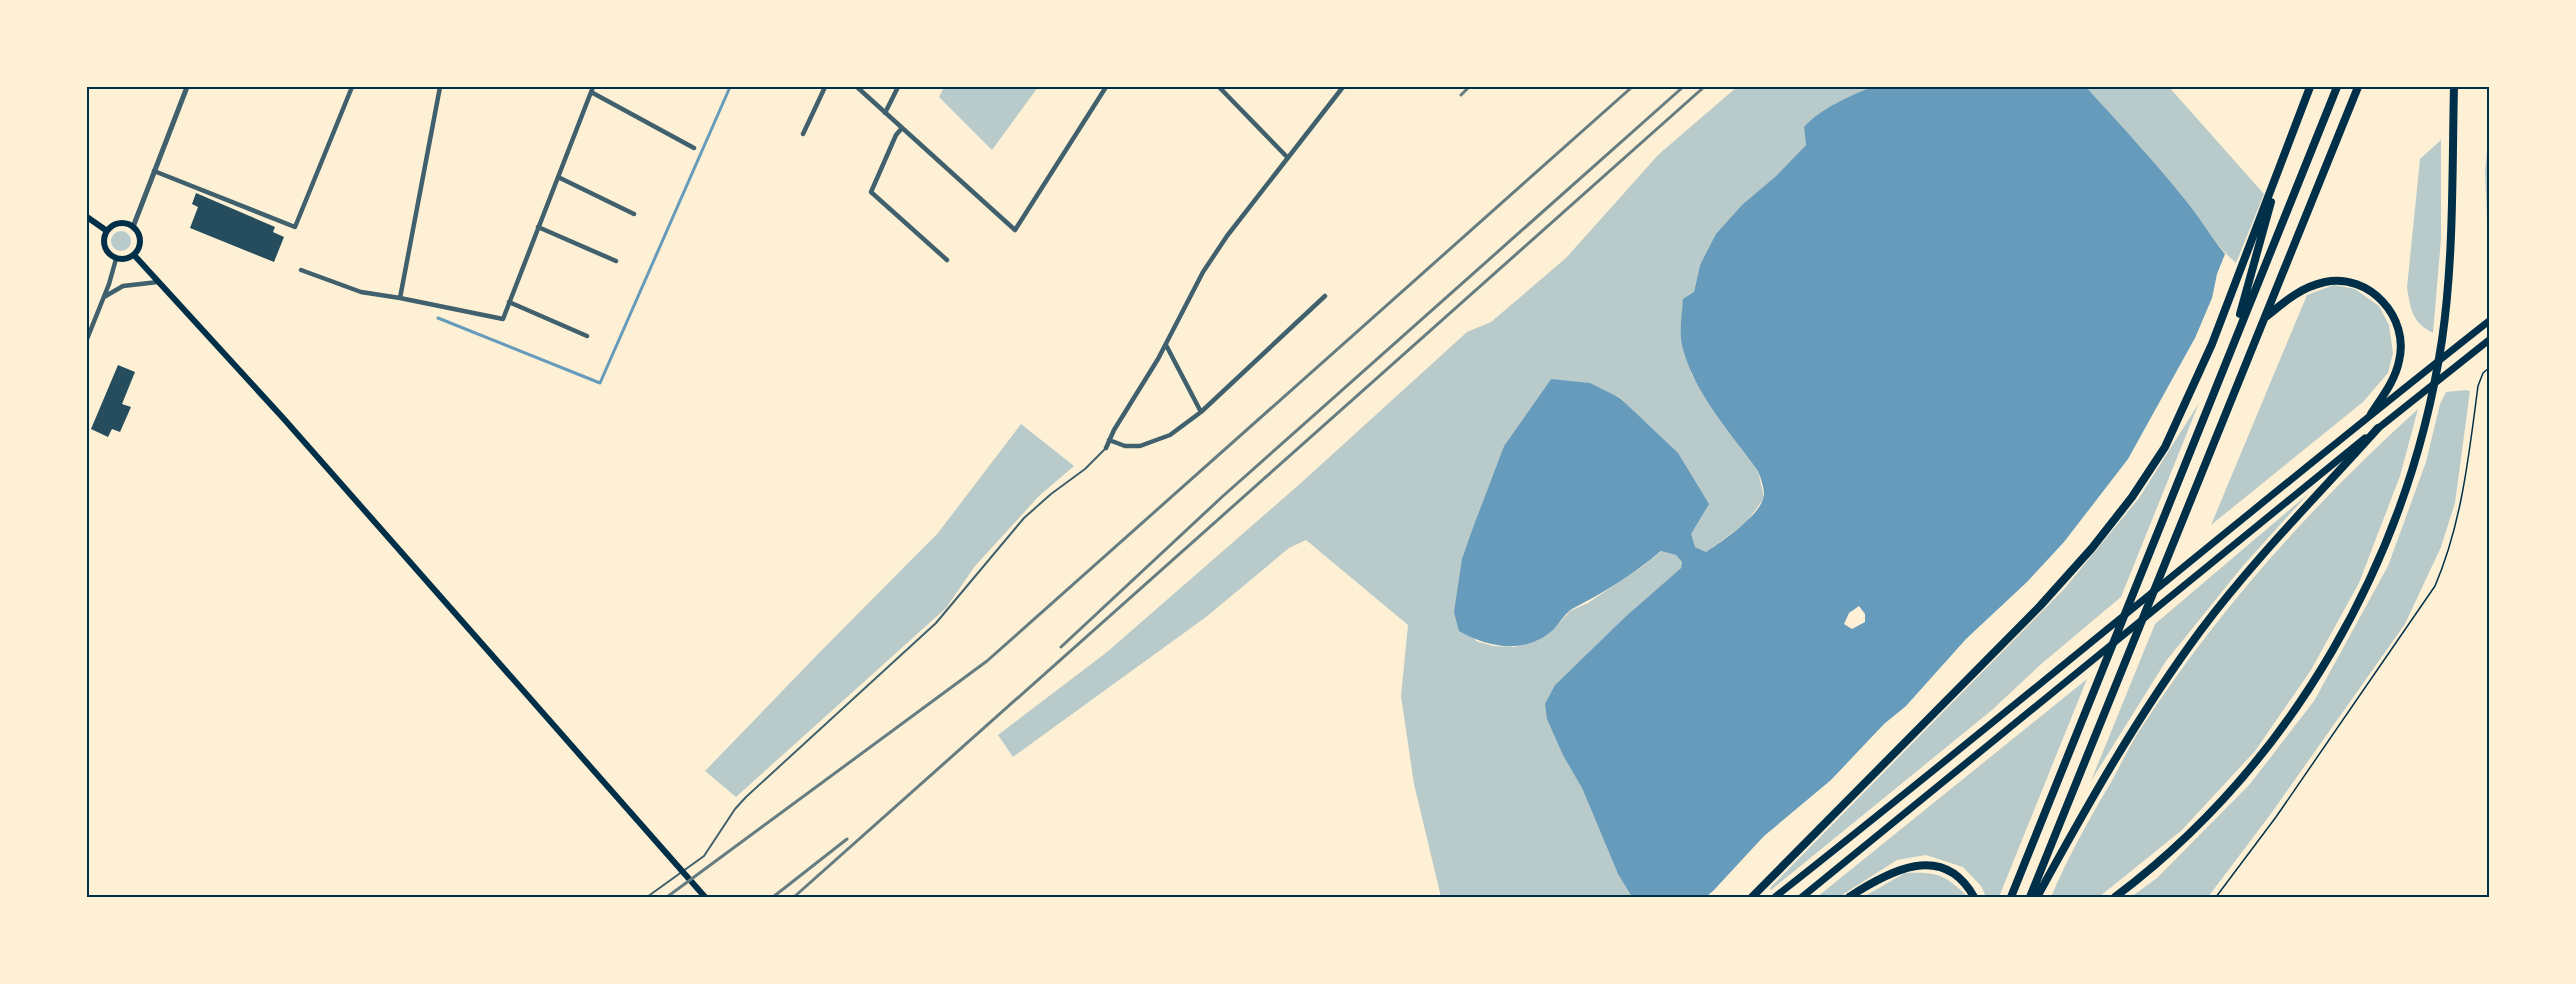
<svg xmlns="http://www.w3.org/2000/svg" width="2576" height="984" viewBox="0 0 2576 984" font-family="'IBM Plex Sans',sans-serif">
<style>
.green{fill:#b9caca}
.water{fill:#669bbc;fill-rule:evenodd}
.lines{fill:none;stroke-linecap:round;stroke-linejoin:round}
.stream{stroke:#669bbc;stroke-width:3}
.building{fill:#264d5e}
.path{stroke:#003049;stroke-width:1.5}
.service{stroke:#3f606c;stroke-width:2}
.minor{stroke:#3f606c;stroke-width:4.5}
.tertiary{stroke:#3f606c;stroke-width:5}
.secondary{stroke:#003049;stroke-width:6}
.primary{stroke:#003049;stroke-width:7}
.motorway{stroke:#003049;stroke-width:8}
.rail{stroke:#657d81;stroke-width:3}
.neatline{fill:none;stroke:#003049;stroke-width:2}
</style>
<rect width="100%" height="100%" fill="#fdf0d5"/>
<!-- green -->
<path class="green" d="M944,87h94l-46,63 -53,-53z
M1737,87h134c-23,10 -50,21 -67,40l2,18 -30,31 -33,28 -43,61 -6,27 -3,81 21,35 46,63 6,27 -17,24 -41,30 -11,-5 -58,-132 -17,-18 -69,-18 -47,67 -29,76 -21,90 22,29 17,5 22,1 23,-7 16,-11 16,-18 18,-8 55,-37 19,-15 14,4 6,7 -1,6 -56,49 -70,68 -8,34 35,69 36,86 14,23h-191l-27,-113 -13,-88 7,-71 -102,-85 -17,8 -83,69 -193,140 -15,-22 109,-83 195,-170 165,-150 24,-10 75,-64 93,-104z
M2086,87h83l95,107 -28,69c-21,-18 -33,-40 -49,-61 -32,-40 -67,-78 -101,-115z
M2489,132v135l-4,-96z
M2441,140v99l-8,94c-21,-11 -22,-22 -26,-45l13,-129z
M111 241a10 10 0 1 1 20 0a10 10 0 1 1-20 0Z
M2334,285l21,4 24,17 10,19 4,28 -5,20 -25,29 -152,123 96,-230z
M2466,390l4,1 -15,112 -14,44 -36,77 -135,191 -62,82h-77l26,-19 93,-94 64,-83 74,-135 38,-104 14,-58 6,-12z
M2199,403l-78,194 -81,68 -48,45 -221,180 -1,-2 295,-300 74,-90z
M2418,409l-18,67 -41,107 -48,87 -56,81 -73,79 -83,67h-48c17,-40 37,-76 59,-113 9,-16 17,-33 26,-48 78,-122 175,-230 282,-327z
M1021,424l53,42 -35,30 -64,70 -29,42 -210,189 -31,-26 112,-116 121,-122z
M2308,494l-66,73 -76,94 -75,120 64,-157z
M2087,679l-88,218h-13l-5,-11 -18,-19 -37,-12 -29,5 -58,37h-22z
M1905,873c33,-1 39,1 63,24h-105z"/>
<!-- water -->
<path class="water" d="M1871,87h215c34,37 69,75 101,115 13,16 24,35 38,52l-8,20 -5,24 -17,40 -67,121 -64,83 -37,40 -61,57 -60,67 -22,18 -53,56 -67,56 -50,54 -8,7h-74l-14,-23 -36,-86 -19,-33 -16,-36 -2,-15 10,-19 70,-68 56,-49 1,-6 -6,-7 -15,-4c-27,23 -58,42 -89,58 -8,5 -12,14 -18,20 -28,26 -65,19 -95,2l-5,-19 8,-53 13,-37 29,-76 47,-67 39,4 30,15 58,55 31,51 -18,30 4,13 11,5c16,-11 56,-37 58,-57 0,-8 -3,-16 -6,-24 -27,-38 -65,-79 -76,-126 -3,-15 0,-31 1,-46l11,-7 6,-27 16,-31 27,-30 33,-28 30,-31 -2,-18c17,-19 44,-30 67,-40zM1859,606l6,8v8l-13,7 -8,-5 5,-11z"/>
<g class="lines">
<!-- stream -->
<path class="stream" d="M438,318l162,65 130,-296"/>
</g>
<!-- building -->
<path class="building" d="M196,193l79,34 -2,5 11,5 -10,25 -84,-34 8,-21 -6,-3z
M118,365l17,7 -13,32 9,3 -11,25 -8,-3 -4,8 -17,-8z"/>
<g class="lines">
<!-- path -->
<path class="path" d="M2216,897l60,-80 159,-231c27,-63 34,-132 43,-200l5,-13 6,-5"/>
<!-- service -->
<path class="service" d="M647,897l57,-41 31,-47 11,-12 190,-174 88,-105 27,-24 34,-25 21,-21"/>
<!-- minor -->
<path class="minor" d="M857,87l158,143 91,-143
M1219,87l69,71
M591,92l103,56
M885,113l13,-26
M902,128l-6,7 -25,57 76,68
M803,134l22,-47
M154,171l141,56 57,-140
M558,177l76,37
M538,227l78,34
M301,270l60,22 39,6 103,21 90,-232
M104,297l19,-11 35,-4
M400,298l40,-211
M509,302l78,34
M87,339l22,-55 7,-25
M1166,345l35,67
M1109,440l16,6h15l30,-11 31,-23 124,-116
M1106,448l8,-18 44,-71 45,-87 24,-36 116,-149"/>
<!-- tertiary -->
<path class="tertiary" d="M133,227l54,-140"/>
<!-- secondary -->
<path class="secondary" d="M87,217l20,14
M104 241a18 18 0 1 1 36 0a18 18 0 1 1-36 0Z
M134,255l150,164 421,478"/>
<!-- primary -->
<path class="primary" d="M2376,430l113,-90
M1775,897c240,-189 474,-387 714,-576
M1802,897l563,-459"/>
<!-- motorway -->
<path class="motorway" d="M2240,314l31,-112
M2266,317c18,-15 35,-30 59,-35 44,-9 85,35 74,79 -4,20 -17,36 -28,53
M1752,897l288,-291 52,-58 40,-51 33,-50 47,-103 98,-257
M1849,897c40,-26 94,-56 125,0
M2011,897l326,-810
M2030,897l328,-810
M2037,897c51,-93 101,-182 164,-267 54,-72 118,-136 177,-202
M2115,897c177,-133 294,-339 327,-557 12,-83 10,-169 12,-253"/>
<!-- rail -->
<path class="rail" d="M1461,95l8,-8
M1061,647l162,-151 460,-409
M667,897l320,-236 645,-574
M773,897l74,-58
M794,897l910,-810"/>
</g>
<!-- border -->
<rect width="2576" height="984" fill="none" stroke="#fdf0d5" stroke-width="177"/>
<rect x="88" y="88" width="2400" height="808" class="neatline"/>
</svg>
